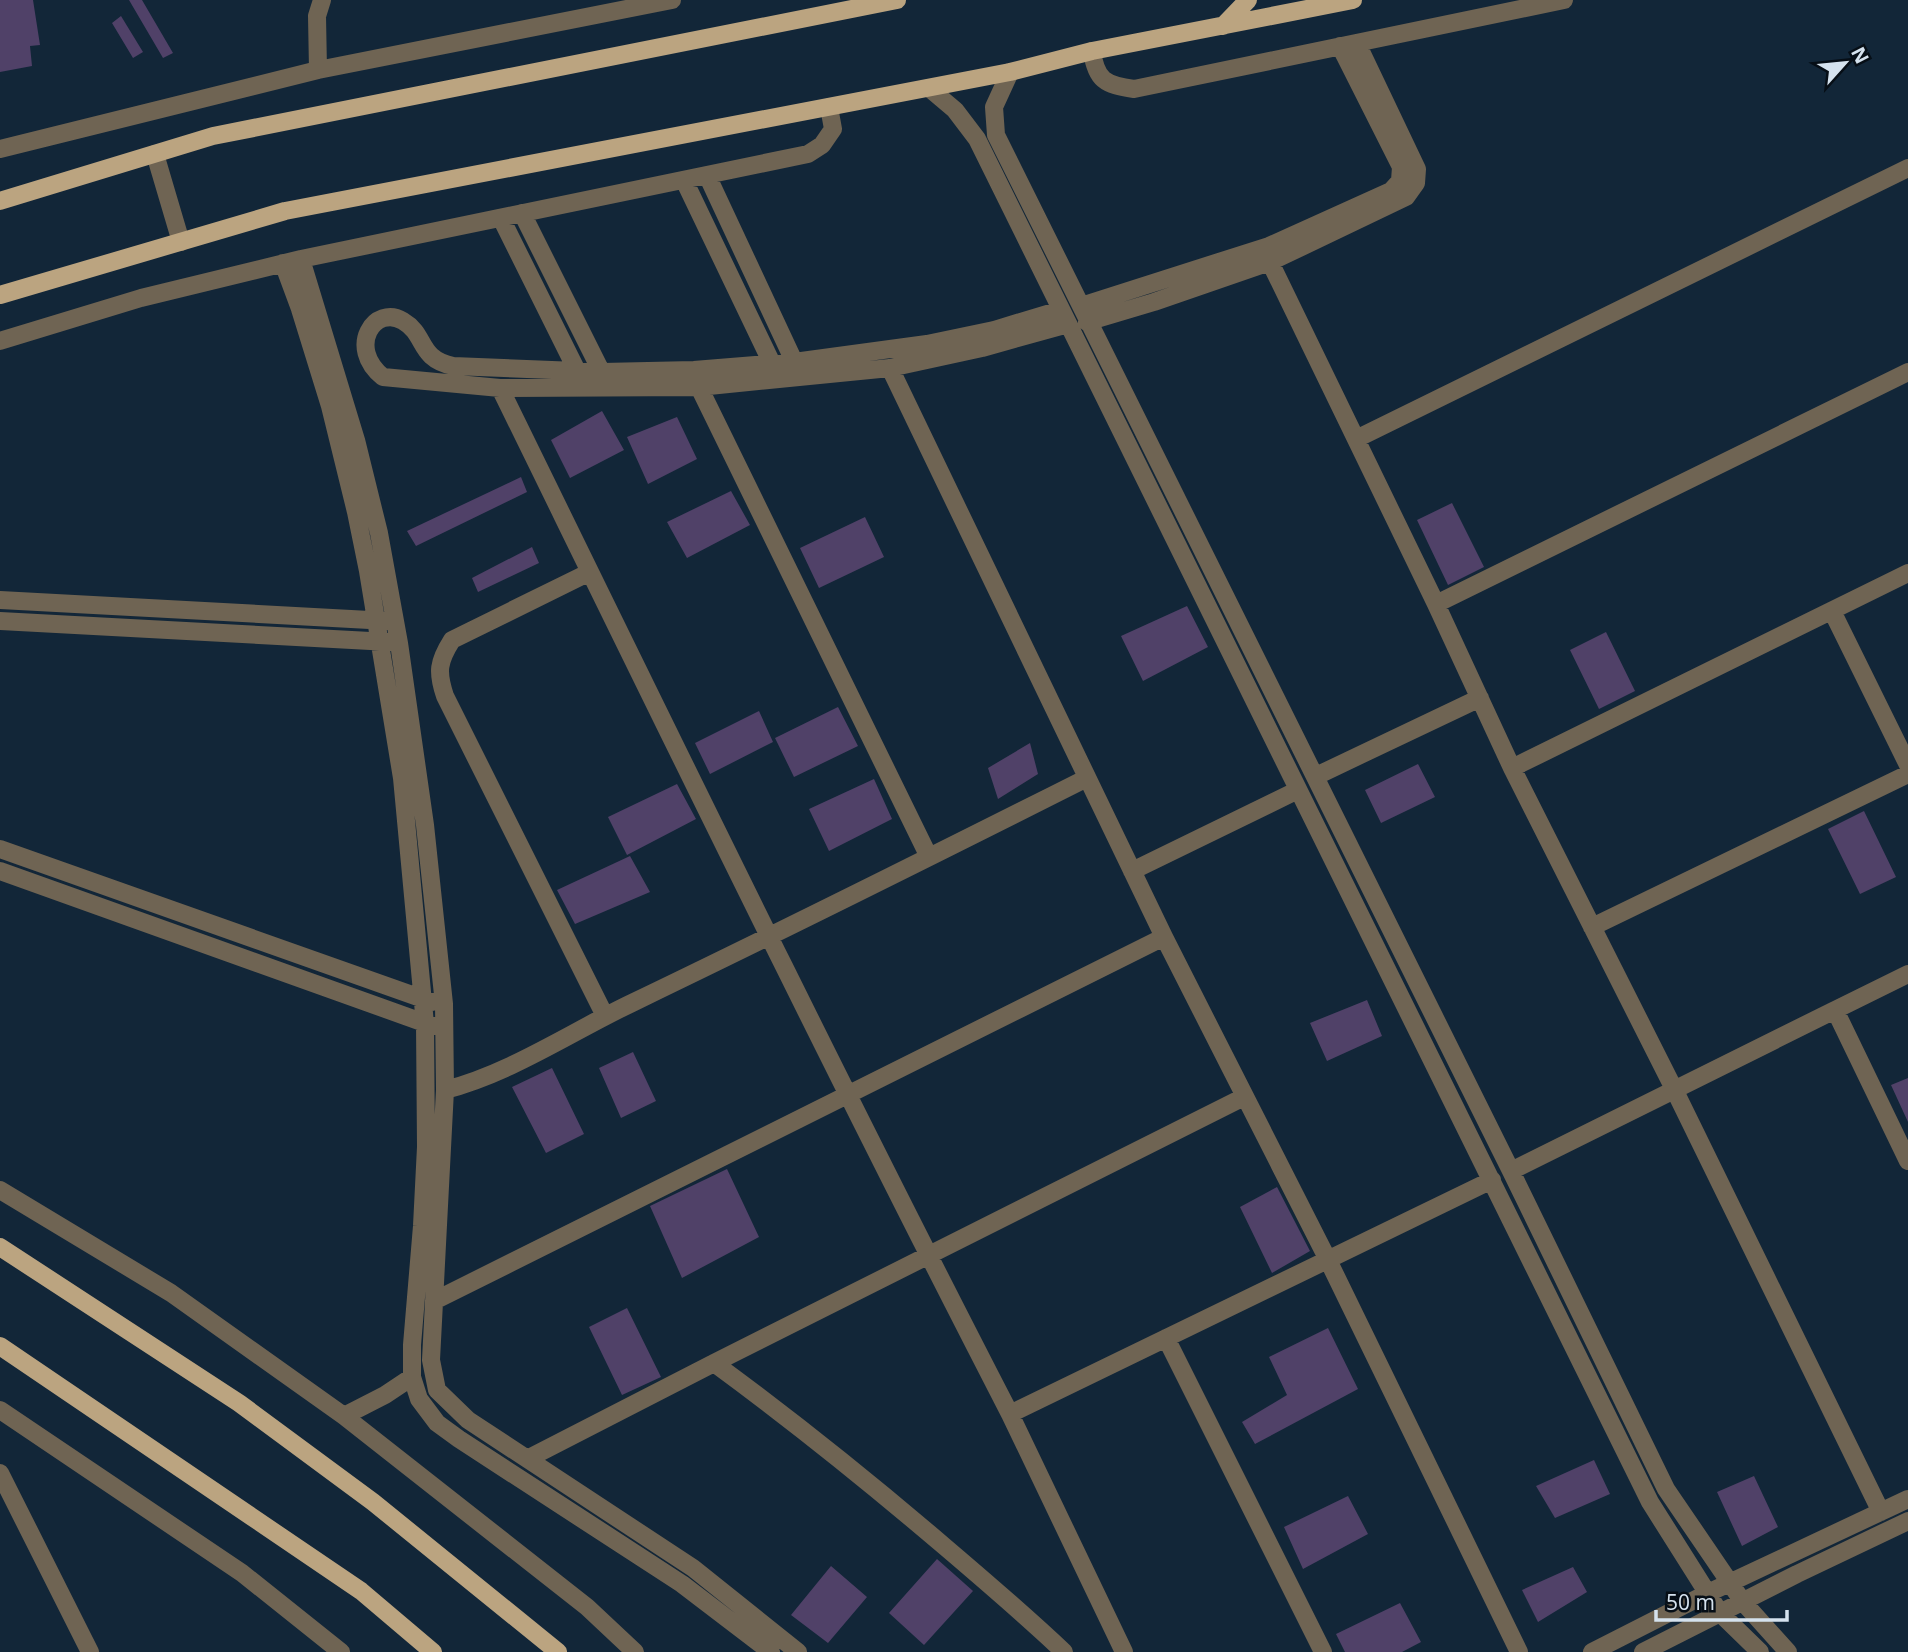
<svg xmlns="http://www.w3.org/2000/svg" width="1908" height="1652" viewBox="0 0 1908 1652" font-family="'Open Sans',sans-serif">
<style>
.building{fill:#504168}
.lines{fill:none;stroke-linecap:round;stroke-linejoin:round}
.minor{stroke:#6f6453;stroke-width:18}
.major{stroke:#bba480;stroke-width:18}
</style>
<rect width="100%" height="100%" fill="#122638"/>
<!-- building -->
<path class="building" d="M0,0h33l7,45 -10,1 2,20 -32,6z
M129,0h13l31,53 -10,5z
M121,16l22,36 -10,6 -21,-35z
M602,411l22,39 -54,28 -19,-38z
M677,417l20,42 -49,25 -21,-47z
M521,477l6,15 -111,54 -9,-15z
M731,491l19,34 -63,33 -20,-36z
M1452,503l32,64 -36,18 -31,-65z
M865,517l19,40 -65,31 -19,-40z
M532,547l7,16 -61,29 -6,-14z
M1187,606l21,41 -65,34 -22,-45z
M1606,632l29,59 -36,18 -29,-59z
M838,707l20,39 -64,31 -19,-39z
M759,711l14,31 -63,32 -15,-31z
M1030,743l8,31 -40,25 -10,-31z
M1418,764l17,33 -54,26 -16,-33z
M874,779l18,40 -63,32 -20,-42z
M677,784l19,35 -69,36 -19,-38z
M1864,811l32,66 -36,17 -32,-65z
M630,856l20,36 -75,32 -18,-34z
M1367,1000l15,36 -55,25 -17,-38z
M633,1052l23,49 -35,17 -22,-50z
M552,1068l32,66 -38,19 -34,-66z
M1908,1078v44l-17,-37z
M727,1169l32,68 -77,41 -32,-72z
M1277,1187l33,64 -38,22 -32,-66z
M627,1308l34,69 -39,18 -33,-68z
M1328,1328l30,61 -103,55 -13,-22 45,-27 -18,-38z
M1594,1460l16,34 -55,24 -19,-32z
M1754,1476l24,51 -36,19 -25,-54z
M1348,1496l20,38 -65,35 -19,-42z
M937,1559l36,32 -49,54 -35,-32z
M831,1566l36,31 -39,46 -37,-28z
M1573,1567l14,25 -49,30 -16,-32z
M1400,1603l21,39 -19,10h-57l-9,-18z"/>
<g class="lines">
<!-- minor -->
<path class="minor" d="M1092,51c4,29 13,34 42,38l430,-89
M318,70l-1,-54 5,-16
M1010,72l-16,35 2,28 515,1036 155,318 77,113 45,50
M929,88l26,22 22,29 673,1363 70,111 40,39
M0,149l318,-79 354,-70
M155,154l26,88
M707,175l92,197
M684,180l92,192
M522,213l83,166
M501,218l81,163
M301,259l55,181 23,93 20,110 26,182 19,179 1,86 -14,270 6,30 31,30 225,148 105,84
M1270,262l166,342 76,164 396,-195
M283,263l17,46 30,97 26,106 12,59 34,207 23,246 1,123 -4,79 -10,119v32l7,22 18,24 22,16 223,145 89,68
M1081,306l188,-60 122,-55 9,-10 1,-14 -61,-121
M1060,310l-66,20 -67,14 -133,18 -100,8 -92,2 -149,-6c-36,-8 -26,-31 -50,-45 -28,-17 -57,26 -20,56l117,11 199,-1 191,-19 92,-20 86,-24
M1087,322l67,-20 116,-40 136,-65 10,-14 1,-14 -60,-126
M0,341l141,-43 160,-39 507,-105 14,-9 11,-16 -4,-22
M890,368l274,569 164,323 191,392
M699,387l230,470
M500,388c168,343 335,687 510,1026l482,-234
M1356,439l552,-271
M590,572l-138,68c-14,22 -15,32 -7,56l160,320
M0,600l388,21
M1436,604l472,-232
M1832,611l76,154
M0,621l389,21
M1512,768l162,321 207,423
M1316,776l164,-78
M0,849l432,153
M0,871l433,155
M1132,871l166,-81
M1592,927l316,-153
M1908,974l-73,36 73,151
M445,1090c66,-17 126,-58 187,-87 152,-73 304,-149 455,-225
M1511,1171l324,-161
M0,1190l171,103 173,123 243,191 48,45
M434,1301l730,-364
M1166,1338l157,314
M714,1363c79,58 155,119 230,183 40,34 81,69 120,106
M0,1410l242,163 99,79
M1010,1414l114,238
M344,1416l41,-21 27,-18
M529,1458l185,-95 530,-266
M0,1473l90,179
M1592,1652l116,-59 200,-94
M1643,1652l154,-78 111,-53"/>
<!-- major -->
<path class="major" d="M1223,26l25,-26
M0,201l213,-65 684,-136
M0,295l285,-84 725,-139 82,-21 261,-51
M0,1247l239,156 134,99 185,150
M0,1346l361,245 72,61"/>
</g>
<!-- north arrow -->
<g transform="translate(1845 63) rotate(63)" stroke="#060e16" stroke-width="5" paint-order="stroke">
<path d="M0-5L12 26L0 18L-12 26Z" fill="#d5e2ee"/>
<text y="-10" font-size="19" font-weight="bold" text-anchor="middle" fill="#d5e2ee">N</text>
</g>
<!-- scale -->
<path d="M1656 1610v10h131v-10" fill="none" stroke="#d5e2ee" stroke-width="3.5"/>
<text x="1666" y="1610" font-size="21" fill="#d5e2ee" stroke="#060e16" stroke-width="5" paint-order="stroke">50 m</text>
</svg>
